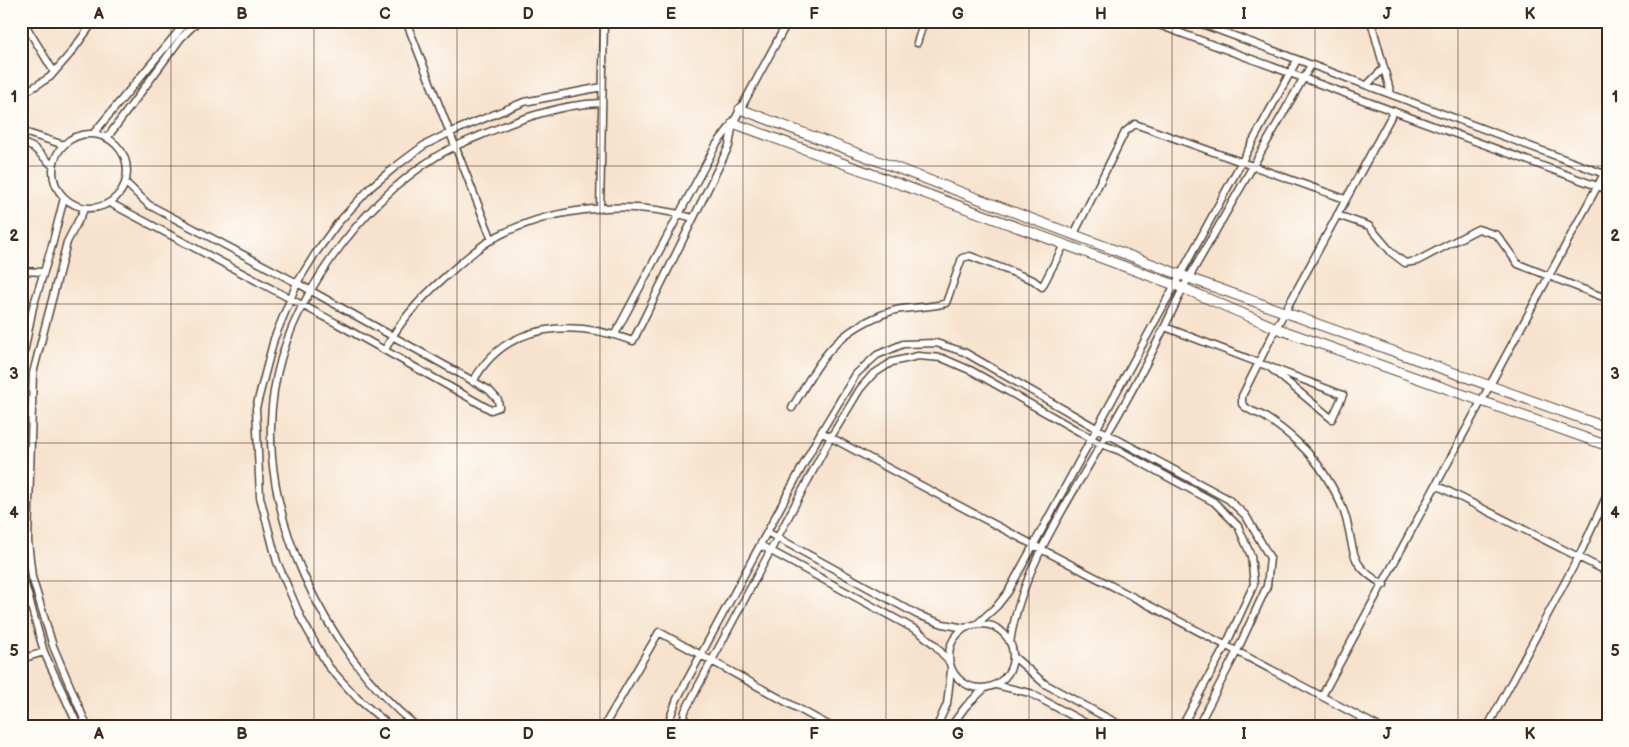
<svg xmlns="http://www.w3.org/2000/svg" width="1629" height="747" viewBox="0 0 1629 747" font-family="'Balsamiq Sans',sans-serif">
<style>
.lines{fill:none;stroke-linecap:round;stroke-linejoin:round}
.street-casing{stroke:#574638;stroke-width:9}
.secondary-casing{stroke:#574638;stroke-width:11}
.street{stroke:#fff;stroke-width:6}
.secondary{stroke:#fff;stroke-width:9}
.grid{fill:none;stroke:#3b2a1e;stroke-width:1;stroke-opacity:0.55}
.neatline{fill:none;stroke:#3b2a1e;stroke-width:2}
.grid-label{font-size:16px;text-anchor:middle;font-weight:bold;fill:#3b2a1e}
</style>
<rect width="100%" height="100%" fill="#fdfcf7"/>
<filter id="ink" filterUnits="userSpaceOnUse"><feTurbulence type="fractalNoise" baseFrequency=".02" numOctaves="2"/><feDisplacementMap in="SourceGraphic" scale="10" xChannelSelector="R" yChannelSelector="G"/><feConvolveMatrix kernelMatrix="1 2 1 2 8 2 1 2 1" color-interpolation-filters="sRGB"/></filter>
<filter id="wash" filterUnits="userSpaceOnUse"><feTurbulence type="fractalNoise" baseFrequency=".0096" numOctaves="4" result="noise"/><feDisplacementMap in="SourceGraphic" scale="20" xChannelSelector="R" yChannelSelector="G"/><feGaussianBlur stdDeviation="1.12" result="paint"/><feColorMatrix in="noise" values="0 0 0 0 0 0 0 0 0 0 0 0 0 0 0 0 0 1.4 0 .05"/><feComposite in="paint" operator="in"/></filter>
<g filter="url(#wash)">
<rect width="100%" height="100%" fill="#f7e3cd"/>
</g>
<g filter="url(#ink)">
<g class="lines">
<!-- street casing -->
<g class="street-casing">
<path id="street" d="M23,21l31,51
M406,21l86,219
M1148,21l460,169
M1194,21l413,154
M1371,21l13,47
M917,43l7,-22
M1367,85l17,-17 7,26
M21,95l29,-18 20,-23 24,-33
M733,123l55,-102
M21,131l43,14
M93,134l94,-113
M53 171a37 37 0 1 1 74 0a37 37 0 1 1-74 0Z
M107,138l74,-100 17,-17
M21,142l13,6 19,18
M110,203l226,120 155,87 8,-3 -1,-7 -9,-10 -192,-107 -148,-78 -23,-22
M85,208l-18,34 -34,131 -5,168 4,36 21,69 34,80
M600,209l4,-188
M1337,215l32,11 23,27 13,10 12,-2 61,-32 19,6 21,29 90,35
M1074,234l51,-102 10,-8 210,75
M21,271l23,1
M1165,327l178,68 -11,24 -64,-53
M385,350c14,-29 36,-52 60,-73 19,-17 38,-35 61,-45 55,-26 129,-32 187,-14
M21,368l12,-61 18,-58 13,-51
M473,382c33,-62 102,-62 160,-41l96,-195 4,-23 -17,22 -101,189
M792,408c29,-49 43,-78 100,-97 16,-5 35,-2 54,-8l16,-45 8,-2 63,24 9,7 22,-42
M821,432c184,100 371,194 556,294
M1436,485l172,87
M767,532l151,83 25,9 22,4
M760,545l158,86 17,14 14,17
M21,570l23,82 34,74
M1384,585c-40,-23 -27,-36 -40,-73 -4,-12 -12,-26 -19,-37 -14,-23 -38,-44 -60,-58 -8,-5 -16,-5 -23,-13v-8l34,-68 118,-217
M977,624l20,-18 11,-14 289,-532
M949 656a32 32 0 1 1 64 0a32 32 0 1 1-64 0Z
M1010,643c10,-74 61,-145 97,-209 28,-47 53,-96 76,-146l128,-223
M1013,656l32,28 77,42
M21,659l23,-7
M996,685l34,8 61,33
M1322,696l282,-522
M390,726l-32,-27 -30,-33 -26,-46 -25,-58 -17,-65 -4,-89 18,-69 23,-56 18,-29 22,-30 34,-37 24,-20 28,-21 26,-13 75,-31 78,-15
M416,726c-91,-74 -161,-216 -142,-335 13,-90 87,-187 163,-235 13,-8 28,-14 42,-20 38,-16 81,-32 122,-33
M604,726l55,-94 171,94
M667,726l10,-27 144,-267 35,-58 21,-19 26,-11 33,-1 28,9 134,77 130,70 18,17 24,42 -3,28 -30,65 -39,75
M683,726l2,-15 146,-274 29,-48 12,-14 20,-13 26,-6 24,2 30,13 129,73 19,7 94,51 24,24 13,30 3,28 -28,61 -44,81
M937,726l10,-22 4,-34
M951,726l15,-20 19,-18
M1488,726l91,-170 29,-63"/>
</g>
<!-- secondary casing -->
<g class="secondary-casing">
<path id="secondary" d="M740,109l449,169 419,150
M733,123l450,165 93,40 332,118"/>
</g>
<!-- street -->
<use href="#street" class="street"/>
<!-- secondary -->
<use href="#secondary" class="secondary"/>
</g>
</g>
<!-- grid -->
<path class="grid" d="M171,21v705M314,21v705M457,21v705M600,21v705M743,21v705M886,21v705M1029,21v705M1172,21v705M1315,21v705M1458,21v705M21,166h1587M21,304h1587M21,443h1587M21,581h1587"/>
<!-- margin -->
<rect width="1629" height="747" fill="none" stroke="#fdfcf7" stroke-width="55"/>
<rect x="28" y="28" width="1574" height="692" class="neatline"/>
<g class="grid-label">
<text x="99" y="19">A</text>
<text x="242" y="19">B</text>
<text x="385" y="19">C</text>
<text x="528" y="19">D</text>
<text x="671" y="19">E</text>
<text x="814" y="19">F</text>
<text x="958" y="19">G</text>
<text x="1101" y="19">H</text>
<text x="1244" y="19">I</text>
<text x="1387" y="19">J</text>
<text x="1530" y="19">K</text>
<text x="14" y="102">1</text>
<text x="1615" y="102">1</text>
<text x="14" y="241">2</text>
<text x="1615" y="241">2</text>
<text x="14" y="379">3</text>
<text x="1615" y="379">3</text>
<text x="14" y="518">4</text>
<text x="1615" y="518">4</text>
<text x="14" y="656">5</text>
<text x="1615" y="656">5</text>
<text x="99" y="739">A</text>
<text x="242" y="739">B</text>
<text x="385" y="739">C</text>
<text x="528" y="739">D</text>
<text x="671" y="739">E</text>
<text x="814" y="739">F</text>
<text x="958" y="739">G</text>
<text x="1101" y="739">H</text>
<text x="1244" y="739">I</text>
<text x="1387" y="739">J</text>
<text x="1530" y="739">K</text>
</g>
</svg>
